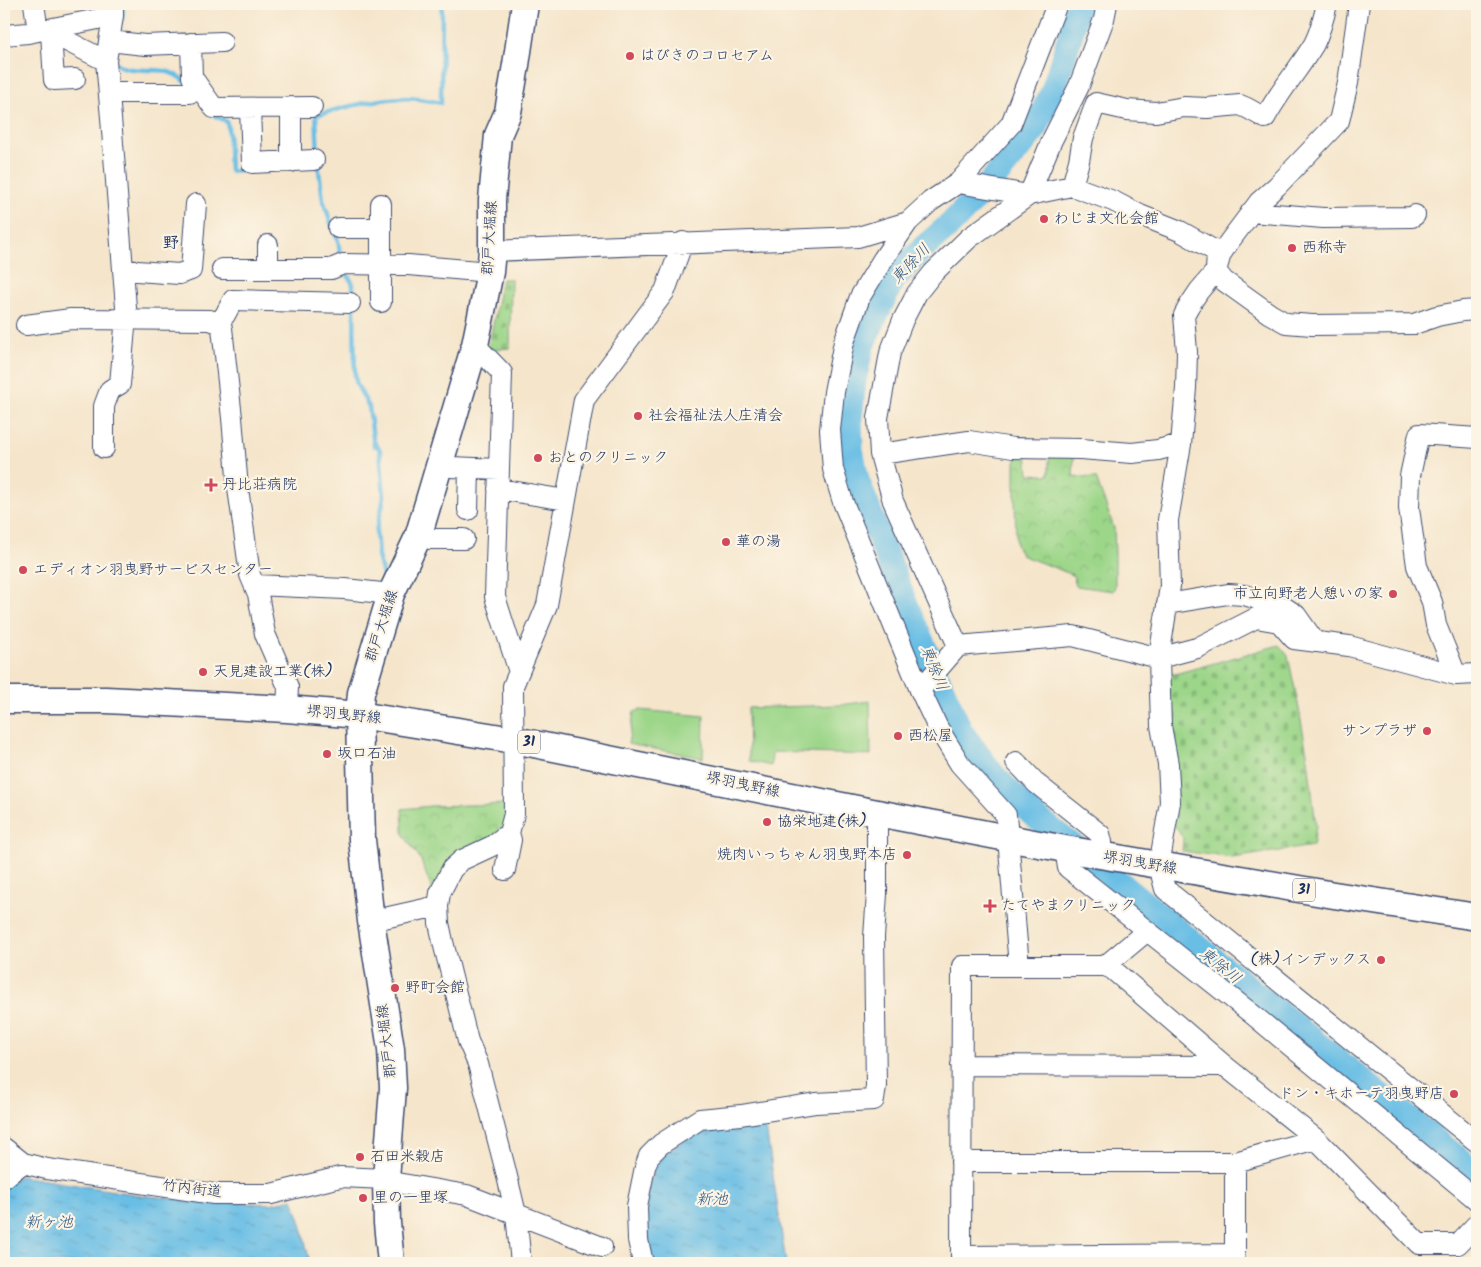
<svg xmlns="http://www.w3.org/2000/svg" width="1481" height="1267" viewBox="0 0 1481 1267" font-family="Kalam,'Klee One',sans-serif">
<style>
.grass{fill:#9cd689;stroke:#5c8274}
.cemetery{fill:url(#cemetery-stones);stroke:#5c8274}
.park{fill:url(#park-crowns);stroke:#5c8274}
.water{fill:url(#water-ripples);stroke:#4276a2}
.lines{fill:none;stroke-linecap:round;stroke-linejoin:round}
.stream{stroke:#69bee5;stroke-width:4.5}
.river{stroke:#69bee5;stroke-width:25}
.minor-casing{stroke:#3c4a6e;stroke-width:22}
.major-casing{stroke:#3c4a6e;stroke-width:29}
.minor{stroke:#fff;stroke-width:20}
.major{stroke:#fff;stroke-width:26}
.poi-dot{fill:#d1495b;stroke:#fcf5e5;stroke-width:2}
.labels{text-anchor:middle;dominant-baseline:central;stroke-width:4.5;stroke-linejoin:round;paint-order:stroke}
.shield{fill:#fcf5e5;stroke:#5e6a86;stroke-width:1}
.shield-label{font-size:14px;font-weight:bold;fill:#1b2f5e}
.poi-label{font-size:15px;fill:#1b2f5e;stroke:#fcf5e5;text-anchor:start}
.street-label{font-size:15px;fill:#1b2f5e;stroke:#fcf5e5}
.neighbourhood-label{font-size:16px;font-weight:bold;fill:#1b2f5e;stroke:#fcf5e5}
.water-label{font-size:16px;font-style:italic;fill:#325a86;stroke:#fcf5e5}
</style>
<defs>
<pattern id="cemetery-stones" width="16" height="16" patternUnits="userSpaceOnUse" patternTransform="scale(1.25)"><rect width="16" height="16" fill="#9cd689"/><path d="M2 7V4a2 2 0 0 1 4 0v3zM10 15v-3a2 2 0 0 1 4 0v3z" fill="#86b879"/></pattern>
<pattern id="park-crowns" width="20" height="18" patternUnits="userSpaceOnUse" patternTransform="scale(1.25)"><rect width="20" height="18" fill="#9cd689"/><path d="M2 6a3 3 0 1 1 6 0M12 15a3 3 0 1 1 6 0" fill="none" stroke="#86b879"/></pattern>
<pattern id="water-ripples" width="26" height="14" patternUnits="userSpaceOnUse" patternTransform="scale(1.25)"><rect width="26" height="14" fill="#69bee5"/><path d="M2 4q2-2 4 0t4 0M15 11q2-2 4 0t4 0" fill="none" stroke="#569bbd"/></pattern>
</defs>
<rect width="100%" height="100%" fill="#fcf5e5"/>
<filter id="ink" filterUnits="userSpaceOnUse"><feTurbulence type="fractalNoise" baseFrequency=".02" numOctaves="2"/><feDisplacementMap in="SourceGraphic" scale="10" xChannelSelector="R" yChannelSelector="G"/><feConvolveMatrix kernelMatrix="1 2 1 2 8 2 1 2 1" color-interpolation-filters="sRGB"/></filter>
<filter id="wash" filterUnits="userSpaceOnUse"><feTurbulence type="fractalNoise" baseFrequency=".0096" numOctaves="4" result="noise"/><feDisplacementMap in="SourceGraphic" scale="20" xChannelSelector="R" yChannelSelector="G"/><feGaussianBlur stdDeviation="1.12" result="paint"/><feColorMatrix in="noise" values="0 0 0 0 0 0 0 0 0 0 0 0 0 0 0 0 0 1.4 0 .05"/><feComposite in="paint" operator="in"/></filter>
<g filter="url(#wash)">
<rect width="100%" height="100%" fill="#f5e5cb"/>
<!-- grass -->
<path class="grass" d="M870,701l1,54 -99,-3 -1,14 -22,-5 -1,-53 92,-3z
M640,710l64,6 -1,42 -75,-14 6,-32z"/>
<!-- cemetery -->
<path class="cemetery" d="M502,279h9l-1,69 -22,2z
M1279,645l9,11 10,48 10,55 8,67 -3,20 -81,12 -50,-7 1,-13 -9,-13 -12,-152 13,1z"/>
<!-- park -->
<path class="park" d="M1023,453h4l2,21 20,1v-22l25,4 -1,19 23,2 18,50 1,26v32l-2,5 -37,-5 -3,-11 -52,-20 -5,-10 -1,-46v-38z
M510,804v16l-77,73 -13,-35 -15,-21 -2,-5 -1,-23 29,-3z"/>
<!-- water -->
<path class="water" d="M765,1121l21,142h-137l-4,-63 12,-42 48,-31z
M20,1176l119,19 56,6 75,3 23,-5 9,28 8,36h-306v-77z"/>
<g class="lines">
<!-- stream -->
<path class="stream" d="M121,21l2,-6v-11
M113,60c11,14 36,8 52,11 8,2 15,6 21,11
M215,116l11,5 2,5 2,45 19,-1
M318,155l-2,-40c28,-7 56,-16 86,-17 13,0 26,2 39,5l1,-99
M318,163l5,37 9,26
M335,233l3,8 3,18
M344,269l9,15v15
M354,307l1,69 2,9 12,22 5,39 1,-3 5,7 4,46 -2,11 -6,24 2,25 7,27"/>
<!-- river -->
<path class="river" d="M1078,4l-7,29 -18,58 -19,39 -36,44 -47,50 -29,25 -30,32 -30,64 -8,35 -4,38 1,31 6,31 47,120 57,132 33,44 38,38 88,69 357,291"/>
</g>
</g>
<g filter="url(#ink)">
<g class="lines">
<!-- minor casing -->
<g class="minor-casing">
<path id="minor" d="M34,4l4,27
M1359,4l-11,79 -9,38 -62,65 -18,16 -30,40 -8,12 -5,17 -17,20 -10,15 -5,9 3,37 -1,36 -5,56 -13,76 2,66 -11,72 2,68 7,38 2,38 -11,64 6,23 312,253
M49,30l2,3 55,28
M51,33l3,47 21,-1
M4,35l24,-2 85,-17
M109,41l36,4 77,-3
M191,43l1,34 22,31 98,-1
M109,93h80l12,-3
M291,107v55
M250,108l2,55 62,-3
M958,183l71,12 43,-9 41,15 27,14 40,16 37,21 -1,19 8,10 46,33 16,9 26,2 102,-1 23,-8 26,-5 14,-1
M1072,186l7,-25 4,-23 13,-35 31,7 29,2 28,-5 23,1 33,-3 7,3 18,10c14,-26 34,-49 49,-74 6,-12 10,-27 13,-40
M1251,212l72,6 89,-1 3,-2
M908,222l-25,37 -23,38 -16,45 -10,50 -4,38 3,39 10,33 77,188 18,38 22,36 46,51 13,151
M338,228h43
M492,251l366,-14 50,-15 23,-21 27,-18 53,-59 46,-120
M222,269h109l12,-5 65,1 82,7
M268,269v-24
M123,270l56,4 12,-4 5,-66
M381,302v-98
M218,323l7,-8 8,-15 117,3
M26,325l45,-6 139,1 8,3 4,5 10,90 6,70 12,87 8,19 7,40 23,53 -1,22
M475,345l27,28 -7,224 24,75
M104,448v-42l6,-16 10,-6 5,-56 2,-8 -16,-202 -5,-57 7,-45v-12
M880,454l89,-13 44,7 68,1 51,4 26,-3 23,-6
M440,462l11,5 48,2
M498,489l68,11
M468,510l1,-42
M418,537l12,2h34
M255,585l90,4 46,5
M1167,604l61,-10 16,1 40,12 12,8 19,27
M958,646l-65,-145 -13,-47 -2,-36 12,-65 13,-33 14,-27 16,-20 36,-35 60,-43 23,-55 27,-54 25,-67 3,-15
M1456,675l-20,-50 -4,-23 -15,-36 -8,-58 1,-32 9,-42 58,4
M920,690l38,-44 115,-10 86,22 38,-10 59,-30 23,4 15,17 55,7 107,29 21,-1
M1016,762l21,22 63,50 2,8 -1,14
M1065,849l3,19 184,146 225,186
M505,870l6,-30 -2,-7
M438,906l2,-13 12,-24 10,-9 30,-14 17,-13 5,-19 -1,-128 34,-81 37,-205 81,-109 18,-49
M371,921l67,-15 1,17 5,23 24,95 10,23 27,104 11,46 5,49
M1105,966l42,-35
M961,1065l264,1
M4,1148l19,15 24,6 167,25h57l69,-17 46,2 11,4 70,12 135,52
M961,1162h274l81,-23
M1235,1162v92l-274,2 1,-290h143l7,3 113,97 91,73 103,105h39l19,-20
M4,1178l19,-15
M643,1263l-5,-23 -1,-34 8,-39 4,-11 12,-12 39,-25 41,-4 75,-12 58,-3 2,-14 -2,-149 3,-43v-81"/>
</g>
<!-- major casing -->
<g class="major-casing">
<path id="major" d="M4,700h102l181,9 72,6 155,25 363,73 188,36 269,46 143,22
M391,1263l-4,-40 -1,-44 7,-91 -2,-39 -20,-128 -9,-81 -3,-125 2,-22 30,-99 27,-57 57,-192 15,-73 2,-21v-51l6,-65 10,-23 8,-47 9,-61"/>
</g>
<!-- minor -->
<use href="#minor" class="minor"/>
<!-- major -->
<use href="#major" class="major"/>
</g>
</g>
<!-- markers -->
<g class="poi-dot">
<circle cx="630" cy="56" r="5"/>
<circle cx="1044" cy="219" r="5"/>
<circle cx="1292" cy="248" r="5"/>
<circle cx="638" cy="416" r="5"/>
<circle cx="538" cy="458" r="5"/>
<path d="M208.5 477.5h5v5h5v5h-5v5h-5v-5h-5v-5h5z"/>
<circle cx="726" cy="542" r="5"/>
<circle cx="23" cy="570" r="5"/>
<circle cx="1393" cy="594" r="5"/>
<circle cx="203" cy="672" r="5"/>
<circle cx="1427" cy="731" r="5"/>
<circle cx="898" cy="736" r="5"/>
<circle cx="327" cy="754" r="5"/>
<circle cx="767" cy="822" r="5"/>
<circle cx="907" cy="855" r="5"/>
<path d="M987.5 898.5h5v5h5v5h-5v5h-5v-5h-5v-5h5z"/>
<circle cx="1381" cy="960" r="5"/>
<circle cx="395" cy="988" r="5"/>
<circle cx="1454" cy="1094" r="5"/>
<circle cx="360" cy="1157" r="5"/>
<circle cx="363" cy="1198" r="5"/>
</g>
<g class="labels">
<!-- shield labels -->
<g class="shield">
<rect x="518" y="730.5" width="22" height="23" rx="4"/>
<rect x="1293" y="878.5" width="22" height="23" rx="4"/>
</g>
<g class="shield-label">
<text x="529" y="742">31</text>
<text x="1304" y="890">31</text>
</g>
<!-- poi labels -->
<g class="poi-label">
<text x="640" y="56">はびきのコロセアム</text>
<text x="1054" y="219">わじま文化会館</text>
<text x="1302" y="248">西称寺</text>
<text x="648" y="416">社会福祉法人庄清会</text>
<text x="548" y="458">おとのクリニック</text>
<text x="222" y="485">丹比荘病院</text>
<text x="736" y="542">華の湯</text>
<text x="33" y="570">エディオン羽曳野サービスセンター</text>
<text x="1383" y="594" text-anchor="end">市立向野老人憩いの家</text>
<text x="213" y="672">天見建設工業(株)</text>
<text x="1417" y="731" text-anchor="end">サンプラザ</text>
<text x="908" y="736">西松屋</text>
<text x="337" y="754">坂口石油</text>
<text x="777" y="822">協栄地建(株)</text>
<text x="897" y="855" text-anchor="end">焼肉いっちゃん羽曳野本店</text>
<text x="1001" y="906">たてやまクリニック</text>
<text x="1371" y="960" text-anchor="end">(株)インデックス</text>
<text x="405" y="988">野町会館</text>
<text x="1444" y="1094" text-anchor="end">ドン・キホーテ羽曳野店</text>
<text x="370" y="1157">石田米穀店</text>
<text x="373" y="1198">里の一里塚</text>
</g>
<!-- street labels -->
<g class="street-label">
<text transform="translate(490 238) rotate(-87)">郡戸大堀線</text>
<text transform="translate(382 626) rotate(-72)">郡戸大堀線</text>
<text transform="translate(344 715) rotate(6)">堺羽曳野線</text>
<text transform="translate(743 785) rotate(12)">堺羽曳野線</text>
<text transform="translate(1140 863) rotate(10)">堺羽曳野線</text>
<text transform="translate(387 1041) rotate(-97)">郡戸大堀線</text>
<text transform="translate(192 1189) rotate(7)">竹内街道</text>
</g>
<!-- neighbourhood labels -->
<g class="neighbourhood-label">
<text x="171" y="243">野</text>
</g>
<!-- water labels -->
<g class="water-label">
<text transform="translate(911 264) rotate(-46)">東除川</text>
<text transform="translate(934 668) rotate(68)">東除川</text>
<text transform="translate(1220 966) rotate(39)">東除川</text>
<text x="712" y="1199">新池</text>
<text x="49" y="1222">新ヶ池</text>
</g>
</g>
<!-- margin -->
<rect width="1481" height="1267" fill="none" stroke="#fcf5e5" stroke-width="20"/>
</svg>
